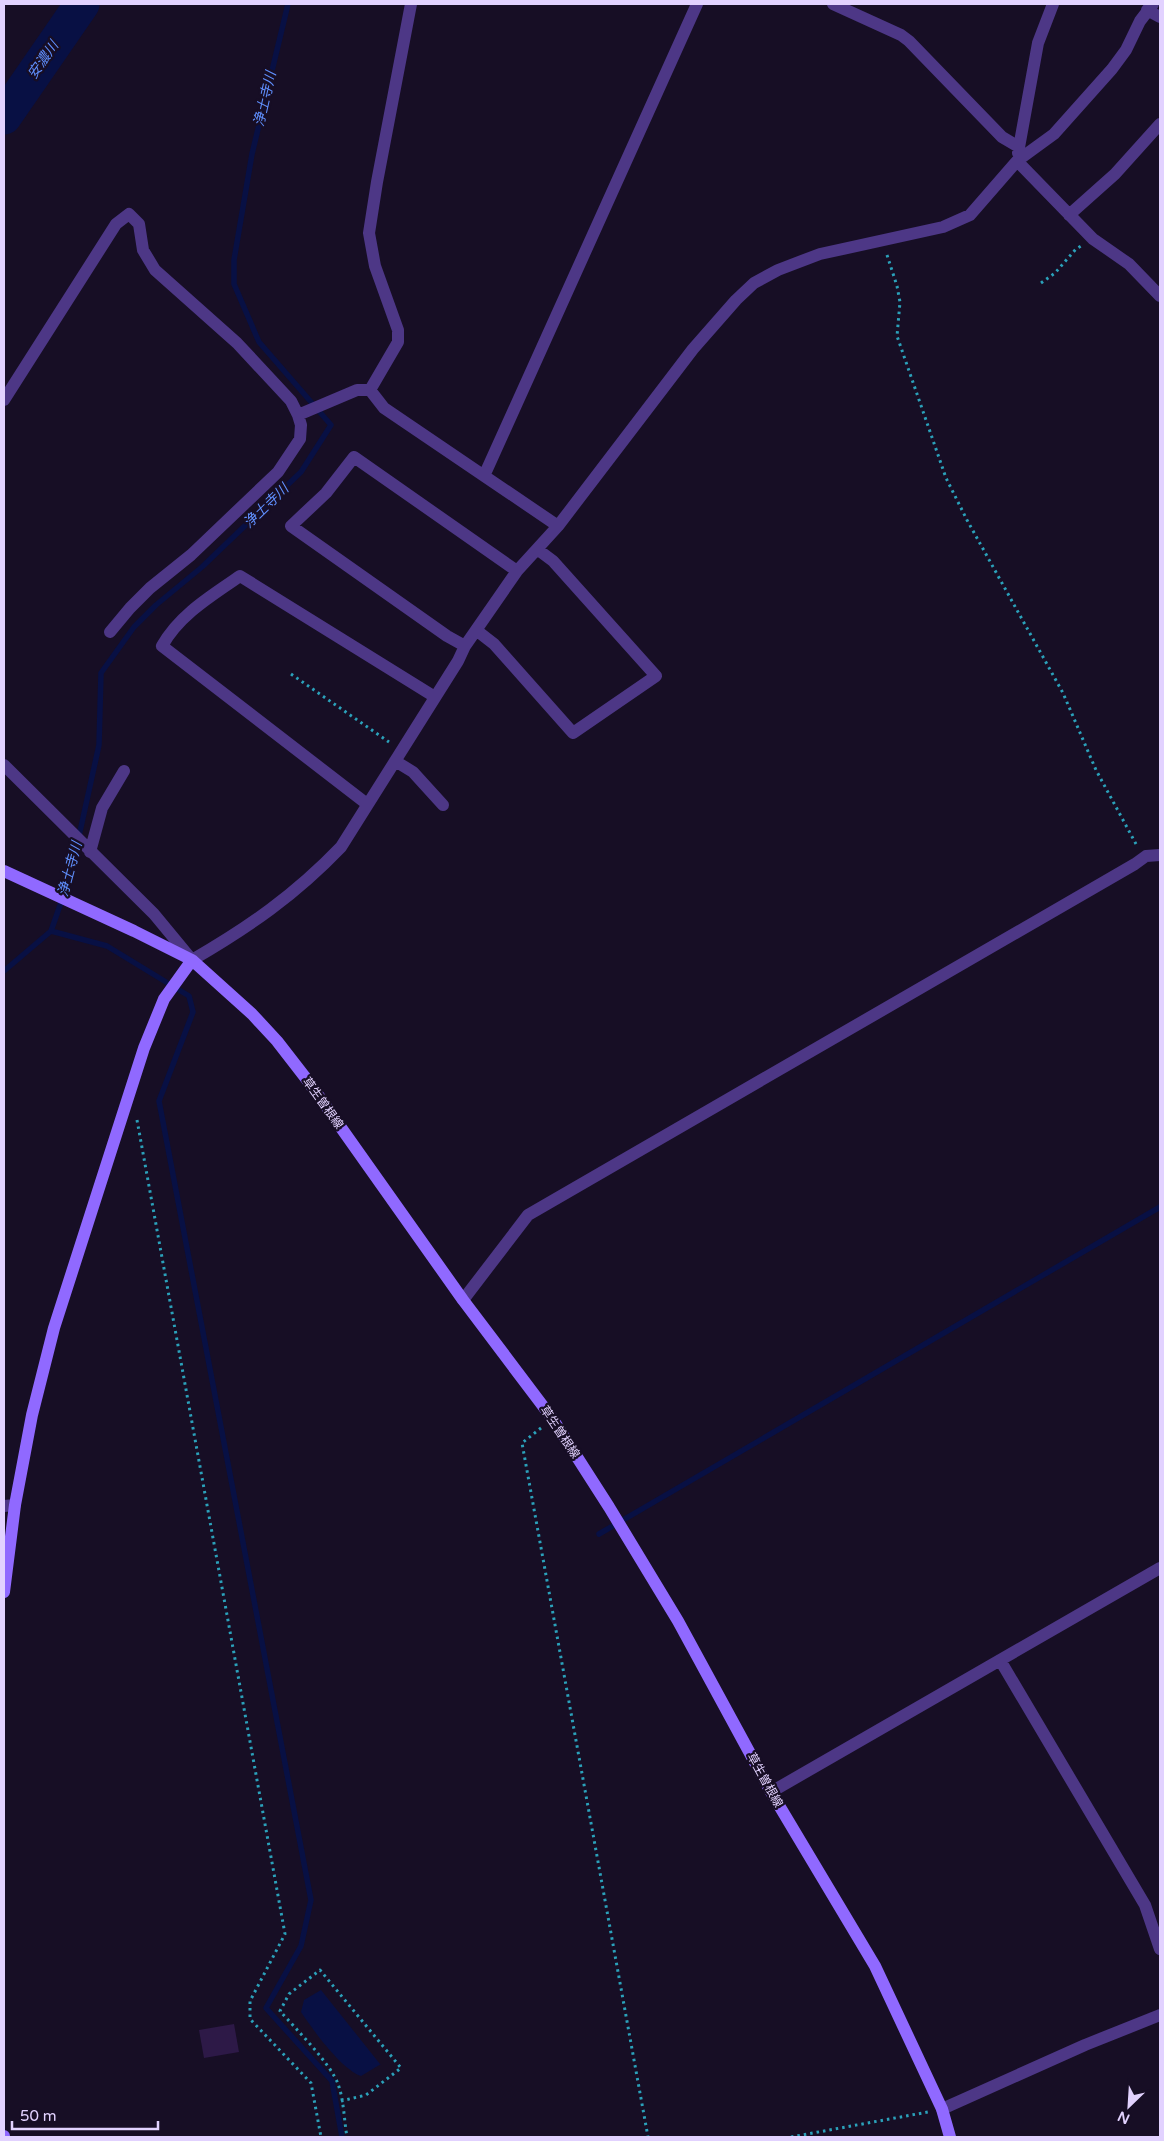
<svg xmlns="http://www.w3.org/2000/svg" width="1164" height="2141" viewBox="0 0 1164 2141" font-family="'Varela Round','Noto Sans JP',sans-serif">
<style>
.water{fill:#081044}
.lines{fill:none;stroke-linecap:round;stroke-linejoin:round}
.stream{stroke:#081044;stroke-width:5.5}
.river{stroke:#081044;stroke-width:35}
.building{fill:#2d1947}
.path{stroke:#2ba1ba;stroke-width:3;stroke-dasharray:2.5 4;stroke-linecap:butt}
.street{stroke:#4d3786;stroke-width:12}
.secondary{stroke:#9069ff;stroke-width:12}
.labels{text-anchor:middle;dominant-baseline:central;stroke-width:4.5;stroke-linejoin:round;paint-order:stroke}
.street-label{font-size:12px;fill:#e2d2ff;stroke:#170e25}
.water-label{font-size:14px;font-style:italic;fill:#6090ff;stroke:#170e25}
</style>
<rect width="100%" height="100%" fill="#170e25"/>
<!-- water -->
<path class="water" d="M321,1990l59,74h1l-20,12c-20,-7 -48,-46 -60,-64l3,-12z"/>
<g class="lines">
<!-- stream -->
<path class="stream" d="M51,931l56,15 82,50 4,16 -34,89 152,799 -10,46 -35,62 66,73 10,56
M4,971l47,-40 19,-54 29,-132 2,-72 33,-46 22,-22 46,-38 99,-95 30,-47 -72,-83 -25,-58v-24l18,-106 36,-150
M599,1534l561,-327"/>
<!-- river -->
<path class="river" d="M4,117l78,-113"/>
</g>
<!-- building -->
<path class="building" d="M234,2024l5,28 -35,6 -5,-28z"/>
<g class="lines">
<!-- path -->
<path class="path" d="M887,255l10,31 3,16 -3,34 49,142 21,42 96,173 33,77 40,74
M1041,283l14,-10 21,-24 5,-3
M291,674l98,68
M137,1120l148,814 -35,67v18l61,64 10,54
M541,1428l-19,15 126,694
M341,2101l25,-6 35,-27 -81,-98 -31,24 -9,17c15,17 51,53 58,73 6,16 6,36 9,53
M791,2137l137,-25"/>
<!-- street -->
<path class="street" d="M833,4l68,31 8,6 93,96 17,10
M1147,10l13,7
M1018,153l20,-110 15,-39
M1017,161l76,78 36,25 31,32
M1069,215l46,-41 45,-50
M370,390l28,-48v-12l-23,-64 -6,-33 8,-51 34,-178
M4,400l112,-176 13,-10 10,10 4,26 12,20 82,73 54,58 7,14 59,-25h13l14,18 174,118
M484,476l213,-472
M476,630l18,14 79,89 83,-57 -103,-115 -16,-12
M110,632l20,-24 20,-20 41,-33 87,-83 22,-33 1,-14 -3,-10
M465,646l-18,-10 -156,-110 35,-33 28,-36 163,114
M395,761l18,11 30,33
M4,765l150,149 38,46c57,-33 103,-65 149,-113l117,-186 7,-15 52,-75 41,-45 135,-177 43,-49 18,-17 24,-13 42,-16 123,-27 27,-12 47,-54 37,-27 58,-65 14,-19 14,-29 13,-17
M367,804l-205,-158c17,-31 49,-50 78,-70l195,121
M90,852l12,-44 22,-37
M463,1300l65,-85 607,-351 11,-8 14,-1
M4,1506l11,-1
M1000,1660l145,245 15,44
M771,1792l389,-224
M942,2109l143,-64 75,-30"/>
<!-- secondary -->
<path class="secondary" d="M4,871l130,60 58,29 60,54 25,27 31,40 155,219 89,118 57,89 69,114 93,171 104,174 67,143 8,28
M4,1592l11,-87 17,-90 22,-87 90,-280 20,-49 28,-39
M4,2136v1"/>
</g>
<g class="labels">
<!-- street labels -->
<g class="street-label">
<text transform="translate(323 1103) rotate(54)">草生曽根線</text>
<text transform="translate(560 1432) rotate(56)">草生曽根線</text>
<text transform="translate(765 1780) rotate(61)">草生曽根線</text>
</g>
<!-- water labels -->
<g class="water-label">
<text transform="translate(43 60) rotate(-55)">安濃川</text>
<text transform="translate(265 99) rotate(-77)">浄土寺川</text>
<text transform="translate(266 506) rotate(-44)">浄土寺川</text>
<text transform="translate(70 869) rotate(-75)">浄土寺川</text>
</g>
</g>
<!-- border -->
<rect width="1164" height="2141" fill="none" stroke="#e2d2ff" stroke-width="10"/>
<!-- north arrow -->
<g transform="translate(1129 2106) rotate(205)" stroke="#170e25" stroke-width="4" paint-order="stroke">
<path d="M0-4L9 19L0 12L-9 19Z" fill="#e2d2ff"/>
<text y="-8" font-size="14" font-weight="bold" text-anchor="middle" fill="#e2d2ff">N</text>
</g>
<!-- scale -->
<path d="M12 2121v8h146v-8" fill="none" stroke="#e2d2ff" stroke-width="2.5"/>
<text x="20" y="2121" font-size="15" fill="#e2d2ff" stroke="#170e25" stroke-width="4" paint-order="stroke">50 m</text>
</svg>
